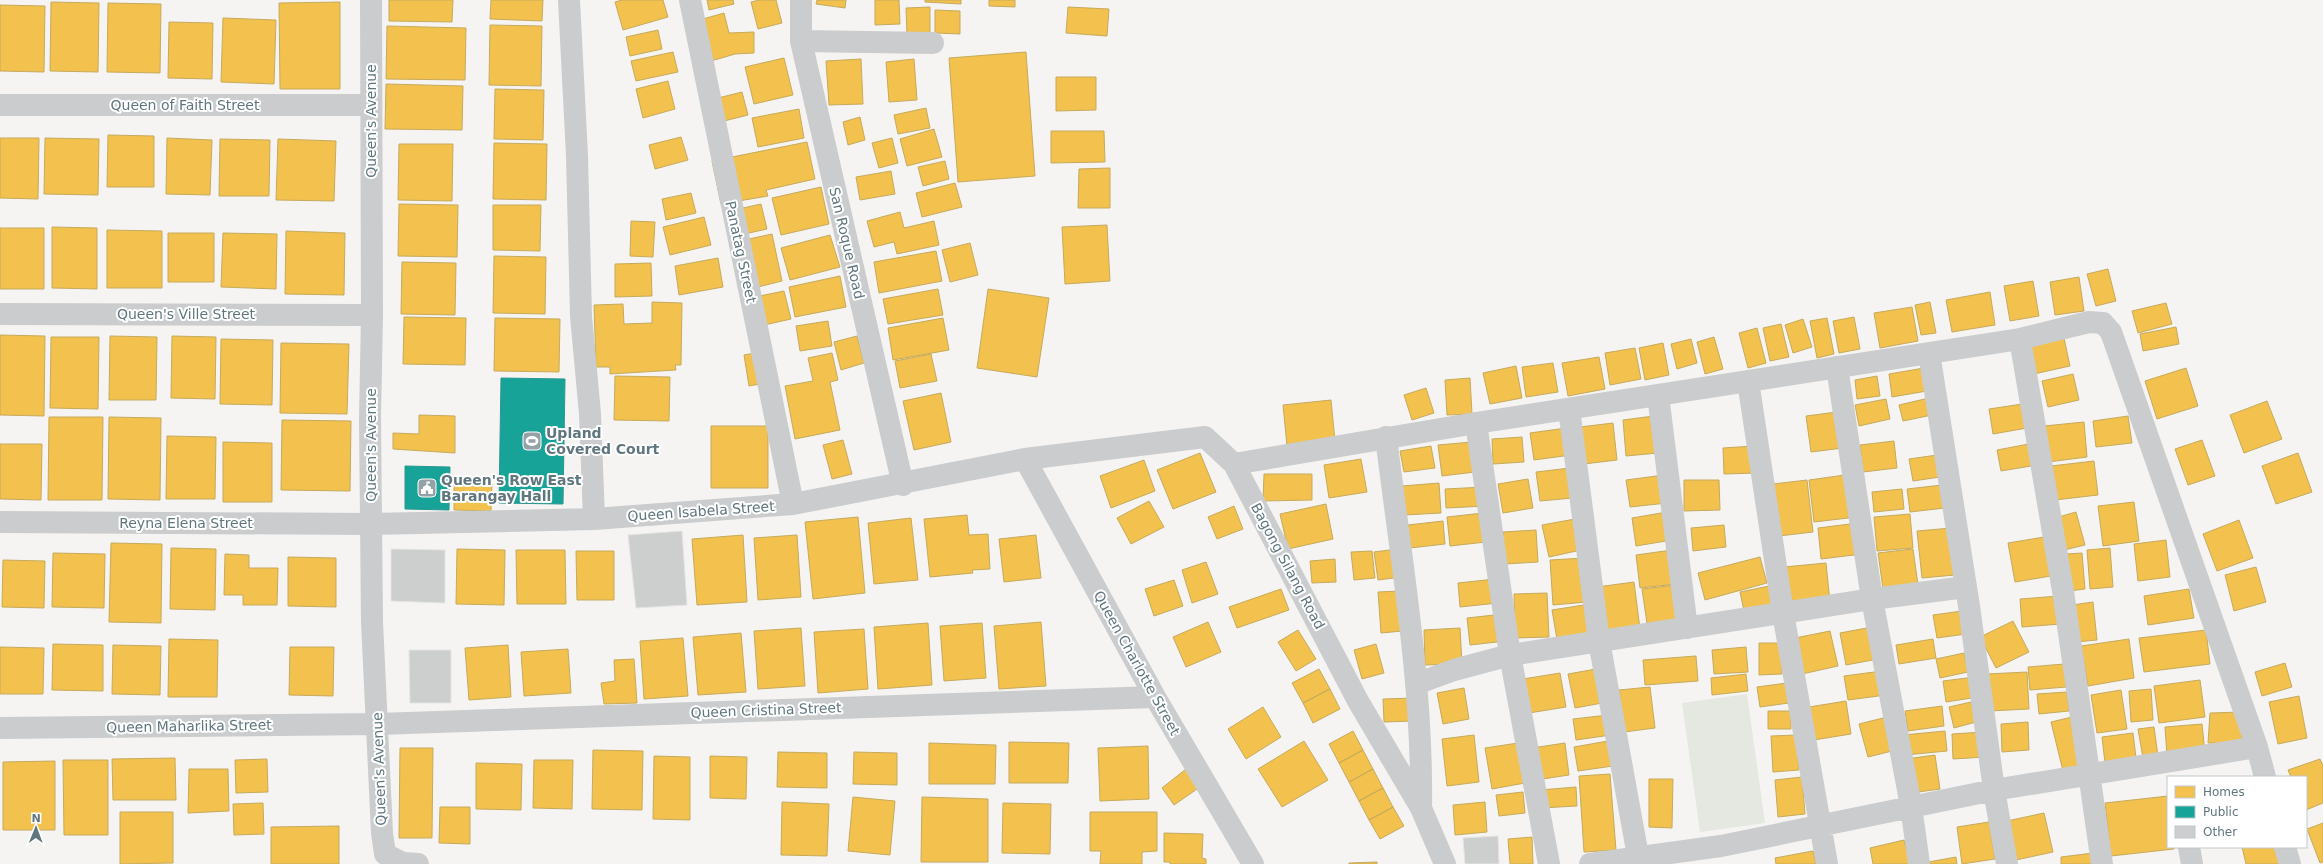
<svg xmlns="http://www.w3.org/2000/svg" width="2323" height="864" viewBox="0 0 2323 864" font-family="'DejaVu Sans',sans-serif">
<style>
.green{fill:#e5e7e1}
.homes{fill:#f2c14e;stroke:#c6aa5c}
.public{fill:#17a398;stroke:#2d9690}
.building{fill:#cdcfcf;stroke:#e4e4e3}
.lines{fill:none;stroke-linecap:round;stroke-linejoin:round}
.minor{stroke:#cacccd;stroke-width:22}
.labels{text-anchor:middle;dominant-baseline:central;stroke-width:4;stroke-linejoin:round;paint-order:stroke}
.street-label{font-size:14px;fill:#60767e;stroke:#fff}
.poi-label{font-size:14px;font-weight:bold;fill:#60767e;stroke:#fff;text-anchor:start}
</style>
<rect width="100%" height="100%" fill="#f5f4f3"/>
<!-- green -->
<path class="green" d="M1747,694l18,129 -65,9 -18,-129z"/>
<!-- homes -->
<path class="homes" d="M389,0h64l-1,22 -63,-1z
M491,0h52l-1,21 -52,-2z
M622,0h41l5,17 -45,13 -8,-28z
M707,0h26l1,4 -25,6z
M759,0h17l6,23 -24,6 -7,-27z
M817,0h29l-1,8 -29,-4z
M875,0h24l1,24 -25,1z
M925,0h36v4l-36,-2z
M989,0h26v7l-26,-1z
M51,2l48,1 -1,69 -48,-1z
M340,2v87h-60l-1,-86z
M108,3l53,1 -1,69 -53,-1z
M0,5l45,1 -1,66 -44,-1z
M930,7v27l-23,1 -1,-27z
M1068,7l41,2 -2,27 -41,-3z
M935,10l25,1v23l-25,-1z
M724,13l5,20 25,-1v21l-19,1 -34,10 -12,-41z
M223,18l53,2 -2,64 -53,-2z
M169,22l44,1 -1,56 -44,-1z
M490,25l52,1 -1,60 -52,-1z
M387,26l79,2 -1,52 -79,-1z
M658,30l4,19 -32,7 -4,-19z
M673,52l5,20 -42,9 -5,-20z
M1026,52l9,124 -77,6 -9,-124z
M784,58l9,37 -39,9 -9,-37z
M861,59l2,45 -34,1 -3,-44z
M914,59l3,41 -28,2 -3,-40z
M1056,77h40v33l-40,1z
M668,81l7,28 -32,9 -7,-29z
M386,84l77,2 -1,44 -77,-1z
M495,89l49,1 -1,50 -49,-1z
M742,92l6,23 -36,9 -6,-23z
M926,108l4,20 -32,6 -4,-19z
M799,109l5,29 -46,9 -6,-29z
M860,117l5,23 -17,5 -5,-23z
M934,129l8,28 -35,9 -7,-27z
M1051,131h53l1,31 -54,1z
M108,135l46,1v51h-47z
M681,137l7,23 -33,9 -6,-24z
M0,138h39l-1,61 -38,-1z
M45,138l54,1 -1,56 -54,-1z
M167,138l45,2 -2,55 -44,-1z
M892,138l6,25 -19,5 -7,-25z
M220,139l50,1 -1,56h-50z
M278,139l58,2 -2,60 -58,-1z
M807,142l8,37 -49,11 2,6 -47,8 -9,-43z
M494,143l53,1 -1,56 -53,-1z
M399,144h54l-1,57 -54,-1z
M945,161l4,18 -26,7 -5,-19z
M1110,168v40h-32l1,-39z
M891,171l4,23 -35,6 -4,-23z
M955,183l7,24 -40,10 -6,-24z
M821,187l8,37 -48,11 -9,-37z
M691,193l5,20 -30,7 -4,-21z
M399,204l59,1 -1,52 -59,-1z
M761,204l6,25 -36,8 -6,-25z
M493,205h48l-1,46 -47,-1z
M900,212l4,16 30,-7 5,24 -42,9 -3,-12 -20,5 -7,-26z
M704,217l7,28 -41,10 -7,-28z
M631,221l24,1 -2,35 -23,-1z
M1107,225l3,56 -45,3 -3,-57z
M52,227l45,1v61l-45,-1z
M0,228h44v61h-44z
M107,230l55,1v57h-55z
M286,231l59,2 -1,62 -59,-1z
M168,233h46v49h-46z
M223,233l54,1 -1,55 -55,-2z
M772,234l10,47 -36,9 -11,-48z
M830,235l10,32 -50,13 -9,-32z
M970,243l8,32 -28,7 -8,-32z
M936,251l6,30 -63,12 -5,-31z
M494,256l52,1 -1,57 -52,-1z
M718,258l5,29 -44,8 -4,-29z
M402,262l54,1 -1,52 -54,-1z
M651,263l1,33 -37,1v-33z
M2108,269l8,32 -20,5 -9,-32z
M840,276l6,31 -51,10 -6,-30z
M2079,277l5,34 -29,4 -5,-33z
M2033,281l6,35 -29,5 -6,-35z
M938,289l5,26 -55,9 -5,-25z
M988,289l61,9 -12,79 -60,-9z
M784,291l7,28 -40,9 -6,-29z
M1990,292l5,33 -43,7 -6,-32z
M652,302l30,1 -1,62h-6l1,5 -66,4v-7h-14l-2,-62 29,-1 1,20 28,-1z
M1930,302l6,31 -15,2 -6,-30z
M2166,303l6,21 -34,9 -6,-22z
M1912,307l6,34 -38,7 -6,-35z
M404,317l62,1 -1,47 -62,-1z
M1854,317l6,32 -21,4 -6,-32z
M495,318l65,1 -1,53 -65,-1z
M943,318l6,32 -56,10 -5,-32z
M1827,318l7,36 -17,4 -7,-37z
M1803,319l9,28 -19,6 -8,-28z
M828,321l4,25 -32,5 -4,-25z
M1781,324l8,33 -19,4 -7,-33z
M2176,327l3,17 -36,7 -3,-17z
M1757,328l9,35 -18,5 -9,-35z
M0,335l45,1 -1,80 -44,-1z
M110,336l47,1 -1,63h-47z
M172,336l44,1 -1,62 -44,-1z
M857,336l7,27 -23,7 -7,-28z
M51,337h48l-1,72 -48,-1z
M1714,337l9,32 -18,5 -8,-32z
M2064,338l6,28 -36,8 -6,-29z
M221,339l52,1 -1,65 -52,-1z
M1691,339l6,24 -20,6 -6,-25z
M281,343l68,1 -2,70 -67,-1z
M1663,343l6,32 -24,5 -6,-32z
M1635,348l6,31 -31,6 -5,-32z
M771,350l5,31 -27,5 -5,-31z
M832,353l6,27 -8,2 10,48 -45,9 -10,-53 28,-5 -5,-23z
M931,354l6,27 -37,7 -5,-27z
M1599,357l6,32 -37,7 -6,-33z
M1553,363l5,29 -32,5 -4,-30z
M1516,366l6,32 -32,6 -7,-31z
M1924,368l3,23 -35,6 -3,-23z
M2186,368l12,38 -41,13 -12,-38z
M2073,374l6,26 -31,7 -6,-26z
M615,376l55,1 -1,44 -55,-1z
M1877,376l3,20 -23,3 -2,-19z
M1470,378l2,36 -25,1 -2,-35z
M1426,388l8,25 -22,7 -8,-25z
M941,393l10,49 -37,8 -11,-49z
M1929,398l3,17 -29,6 -4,-16z
M1886,399l4,20 -31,7 -4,-21z
M1331,400l4,41 -48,5 -4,-41z
M2267,401l15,38 -38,14 -14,-38z
M2029,403l4,24 -40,7 -4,-25z
M1837,412l6,36 -32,4 -5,-36z
M419,415l36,1v37l-62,-4v-16l26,1z
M1654,416l4,37 -32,3 -3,-36z
M2128,416l4,27 -36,4 -3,-26z
M49,417h54l-1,83h-54z
M109,417l52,1 -1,82 -52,-1z
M282,420l69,1 -1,70 -69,-1z
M2084,422l3,35 -39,5 -4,-36z
M1613,423l4,37 -33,4 -4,-37z
M711,426h57v62h-57z
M1566,428l5,27 -37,5 -4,-27z
M167,436l49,1 -1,62h-49z
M1522,437l2,25 -31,2 -1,-25z
M843,440l9,34 -20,5 -9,-34z
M2202,440l13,36 -27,9 -13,-36z
M1894,441l3,27 -34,4 -3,-27z
M223,442l49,1v59h-49z
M1472,442l3,30 -33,4 -4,-31z
M2034,443l3,22 -36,6 -4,-21z
M0,444h42l-1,56 -41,-1z
M1431,446l4,22 -31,4 -4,-21z
M1754,446l2,27 -32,1 -1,-26z
M1200,453l16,39 -43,17 -16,-39z
M2298,453l14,39 -36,12 -14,-38z
M1944,454l3,22 -34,5 -4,-22z
M1361,459l6,33 -38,6 -5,-33z
M1144,460l11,31 -44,17 -11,-32z
M2094,461l4,34 -43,5 -4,-34z
M1570,468l3,30 -33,3 -4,-29z
M1264,474h48v26l-49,1z
M1852,474l5,43 -43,5 -5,-42z
M1664,475l3,28 -37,4 -4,-27z
M1528,479l5,29 -30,5 -5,-29z
M1684,480h35l1,30 -36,1z
M1807,480l6,52 -34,4 -6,-52z
M454,483h38l-1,28 -37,-1z
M1439,483l2,30 -37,2 -2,-29z
M1942,485l3,23 -35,4 -3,-23z
M1484,487l2,19 -40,2 -1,-19z
M1902,489l2,20 -30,3 -2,-20z
M1149,501l15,26 -33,17 -14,-26z
M2134,502l5,39 -36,5 -5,-40z
M1326,504l7,35 -45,10 -8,-35z
M1234,506l9,23 -26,10 -9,-22z
M1667,512l5,28 -36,6 -4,-28z
M2076,512l9,33 -21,5 -9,-32z
M1483,513l3,29 -36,4 -3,-29z
M1910,514l3,34 -36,3 -3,-34z
M967,515l2,20 19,-1 2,35 -18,1 1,3 -43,4 -6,-58z
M858,517l7,76 -52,6 -8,-77z
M911,518l7,62 -44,4 -6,-61z
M1575,519l6,31 -32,7 -7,-32z
M2239,520l14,38 -36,13 -14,-37z
M1443,521l2,23 -35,4 -2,-23z
M1858,523l4,31 -41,5 -3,-31z
M1724,525l2,22 -33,4 -2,-23z
M1951,528l4,47 -33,3 -5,-47z
M1536,530l2,32 -33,2 -2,-32z
M743,535l4,67 -50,3 -5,-66z
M797,535l4,62 -43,3 -4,-62z
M1036,535l5,43 -37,4 -5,-43z
M2050,536l7,39 -42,7 -7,-39z
M2166,540l4,37 -32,4 -4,-37z
M111,543l51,1 -1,79 -52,-1z
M171,548l45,1 -1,61 -45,-1z
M2110,548l3,39 -23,2 -3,-39z
M457,549l48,1 -1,55 -48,-1z
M1397,549l4,28 -23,3 -4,-28z
M1913,549l6,43 -35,4 -6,-43z
M516,550h49l1,54h-49z
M1672,550l4,34 -36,4 -4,-33z
M576,551h38v49h-37z
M1372,551l3,27 -21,2 -3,-28z
M53,553l52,1 -1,54 -52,-1z
M2082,553l3,36 -16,2 -3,-37z
M225,554l24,1v13h29l-1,37h-34v-10h-19z
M288,557l48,1v49l-48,-1z
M1760,557l7,26 -62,17 -7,-27z
M1584,558l3,44 -34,3 -3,-45z
M1335,559l1,23 -24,1 -2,-22z
M3,560l42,1 -1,47 -42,-1z
M1206,562l12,32 -26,9 -10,-33z
M1826,563l4,39 -42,5 -4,-40z
M2256,567l10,35 -32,9 -9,-36z
M1495,579l3,24 -38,4 -2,-24z
M1174,580l9,26 -29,10 -9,-27z
M1634,582l6,47 -37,5 -6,-47z
M1676,585l5,41 -33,4 -6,-41z
M1769,586l4,25 -28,5 -5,-24z
M1281,589l8,21 -52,18 -8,-21z
M2189,589l5,29 -46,7 -4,-29z
M1400,591l3,40 -22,2 -3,-41z
M1547,593l2,44 -34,1 -1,-44z
M2059,596l2,28 -39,3 -2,-28z
M2093,602l4,38 -21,2 -4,-37z
M1590,604l7,35 -39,6 -6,-35z
M1962,611l4,23 -29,4 -4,-23z
M1503,614l3,27 -36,4 -3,-27z
M2013,621l16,31 -33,16 -16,-31z
M1041,622l5,64 -47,3 -5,-63z
M1208,622l13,30 -35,15 -13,-30z
M928,623l4,62 -54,4 -4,-62z
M982,623l4,55 -42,3 -4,-55z
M1872,627l6,32 -32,6 -6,-32z
M801,628l4,58 -47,3 -4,-58z
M1460,628l2,36 -37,1 -1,-35z
M864,629l4,60 -50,4 -4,-61z
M1298,630l18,29 -20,12 -18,-29z
M2206,630l4,34 -66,8 -5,-34z
M1830,631l8,35 -36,8 -7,-36z
M741,633l5,59 -48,3 -5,-58z
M683,638l5,58 -44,3 -4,-58z
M169,639l49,1 -1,57h-49z
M1933,639l3,19 -37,6 -3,-19z
M2129,639l5,39 -46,8 -7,-40z
M1759,643h22l1,31 -23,1z
M53,644l50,1v46l-51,-1z
M1376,644l8,29 -22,6 -8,-29z
M113,645l48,1 -1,49 -48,-1z
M508,645l3,52 -42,3 -4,-52z
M0,647l44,1 -1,46h-43z
M290,647h44l-1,49 -44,-1z
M1746,647l2,25 -34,2 -2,-24z
M568,649l3,44 -47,3 -3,-44z
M1964,653l4,19 -28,6 -4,-19z
M1696,656l2,25 -53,4 -2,-25z
M634,659l3,44 -33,1 -3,-21 14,-2 -1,-21z
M2285,663l7,24 -30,9 -7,-24z
M2064,664l2,23 -36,3 -2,-23z
M1319,669l11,20 -27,14 -11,-20z
M1596,669l6,34 -27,5 -7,-34z
M1882,671l4,24 -38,5 -4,-24z
M2027,672l2,37 -39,2 -3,-37z
M1560,673l6,34 -37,6 -6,-34z
M1746,674l2,17 -36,4 -1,-17z
M1975,677l3,20 -32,5 -3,-21z
M2200,680l5,37 -46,6 -5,-37z
M1787,683l2,20 -29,4 -3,-20z
M1650,687l5,41 -31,4 -5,-42z
M1464,688l5,31 -26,5 -6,-31z
M1330,689l10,20 -27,14 -10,-20z
M2151,689l2,31 -22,2 -2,-31z
M2121,690l6,39 -30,4 -6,-38z
M2067,692l2,19 -30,3 -2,-20z
M2299,696l8,42 -29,6 -9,-42z
M1414,698l1,23 -31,1 -1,-23z
M1846,701l5,33 -37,6 -5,-33z
M1971,702l5,20 -22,6 -5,-21z
M1942,706l2,20 -36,5 -3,-20z
M1263,707l18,30 -35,22 -18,-30z
M1768,711h23v18h-23z
M2241,712l1,32 -34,-1 2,-30z
M1608,715l3,20 -35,5 -3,-21z
M1887,717l9,33 -28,7 -9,-33z
M2072,717l12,49 -21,5 -12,-49z
M2028,722l1,28 -27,2 -1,-28z
M2202,724l3,29 -38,3 -2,-29z
M2154,727l4,29 -15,2 -5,-29z
M1353,731l10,19 -24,13 -10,-19z
M1945,731l2,20 -42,4 -2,-20z
M1983,732l2,25 -32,2 -1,-25z
M2133,733l3,25 -31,5 -3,-26z
M1474,735l5,47 -32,4 -5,-47z
M1796,735l3,35 -26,2 -2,-36z
M1304,741l24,39 -46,27 -24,-38z
M1608,741l5,25 -35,5 -4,-24z
M1009,742l60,1 -1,40h-59z
M929,743l67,2 -1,39h-66z
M1518,743l7,40 -33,6 -7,-41z
M1565,743l4,32 -33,5 -4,-32z
M1148,746l1,53 -49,2 -2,-53z
M400,748h33l-1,90h-33z
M593,750l50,1 -1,59 -50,-1z
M1363,750l10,19 -24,13 -10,-19z
M778,752l49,1v35l-50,-1z
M854,752l43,1v32l-44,-1z
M1935,755l5,34 -29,4 -5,-34z
M654,756l36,1v63l-37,-1z
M710,756l37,1 -1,42 -36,-1z
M175,758l1,42h-63l-1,-41z
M267,759l1,33 -32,1 -1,-33z
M2320,759l3,7v37l-17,7v-33h-15l-3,-7z
M63,760h45v75h-44z
M534,760h39l-1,49 -39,-1z
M55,761v69h-52v-68z
M476,763l46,1 -1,46 -45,-1z
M189,769h39l1,42 -41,2z
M1186,769l14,18 -26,18 -12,-17z
M1373,769l10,19 -24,13 -10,-19z
M1610,774l6,76 -32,2 -5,-76z
M1802,777l3,37 -27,3 -3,-37z
M1649,779h24l-1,49 -23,-1z
M1576,787l1,19 -36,2 -1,-18z
M1383,788l10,19 -24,13 -10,-19z
M1523,792l2,21 -26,3 -3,-21z
M2168,796v51h6v2l-63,7 -6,-53z
M853,797l42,4 -5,54 -42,-4z
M922,797l66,2v63h-67z
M782,802l47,2 -2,52 -46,-1z
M1485,802l2,30 -32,3 -2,-30z
M263,803l1,31 -30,1 -1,-31z
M1003,803l48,1 -1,50 -48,-1z
M440,807h30v37l-31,-1z
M1393,807l11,19 -24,13 -11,-19z
M120,812h53v51l-53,1z
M1090,812h67v39l-15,1v12h-42l1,-13h-11z
M2044,813l9,39 -37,8 -9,-39z
M1989,822l6,37 -33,5 -5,-37z
M2323,823v39l-3,1 -13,-34z
M339,826v38h-68v-37z
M1164,833l39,1 -1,24 4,1v5h-36v-2h-6z
M1532,837l1,27h-23l-2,-25z
M1904,840l6,24h-37l-3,-16z
M2242,847h35l4,17h-35z
M1813,851l3,13h-40l-1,-6z
M2093,853l2,11h-34v-7z
M1956,857l1,7h-33l-1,-1z
M1377,862v2h-28v-1z"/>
<!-- public -->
<path class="public" d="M501,378l64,1 -2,125 -64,-1z
M405,466l45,1 -1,43 -44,-1z"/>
<!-- building -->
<path class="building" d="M682,531l5,74 -51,3 -8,-73z
M391,549l54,1v53l-54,-2z
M409,650h42v53h-41z
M1498,836l1,28h-34l-2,-26z"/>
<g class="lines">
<!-- minor -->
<path class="minor" d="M371,0l1,315 -2,103 2,204 10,211 3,21 18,9 15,1
M569,0l8,156 4,160 9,98 4,105
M690,0l103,504
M801,0v41l102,444
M801,41l132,2
M0,105h370
M0,314l372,1
M2020,339l43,252 39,273
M1929,353l40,253 25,184 13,74
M1837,367l35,232 39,207 8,58
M1748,381l35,232 44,251
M1658,395l29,233
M1569,409l30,232 39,215
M1476,423l34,232 39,209
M1386,437c15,123 37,247 35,371
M1025,459l130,238 98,167
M1234,464l242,-41 544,-84 69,-17 14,1 8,9 146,415 8,30
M0,522l372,2 222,-5 199,-15 232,-45 180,-22 29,27 124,237 63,107 24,56
M1416,684l38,-14 56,-15 362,-56 94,-12
M0,728l378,-4 777,-27
M2189,847l3,17
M2285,847l5,17
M1590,864l131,-18 273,-56 263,-43"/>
</g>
<!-- icons -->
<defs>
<g id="stadium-square" transform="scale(1)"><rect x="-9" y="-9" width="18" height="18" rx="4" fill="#94a2a7" stroke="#fff"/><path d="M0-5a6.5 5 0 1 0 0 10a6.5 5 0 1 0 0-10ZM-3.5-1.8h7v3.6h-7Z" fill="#fff"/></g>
<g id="civic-square" transform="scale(1)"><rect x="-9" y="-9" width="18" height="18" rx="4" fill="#94a2a7" stroke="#fff"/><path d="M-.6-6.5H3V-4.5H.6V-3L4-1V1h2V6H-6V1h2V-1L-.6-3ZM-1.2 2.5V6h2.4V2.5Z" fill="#fff"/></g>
</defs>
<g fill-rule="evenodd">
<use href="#stadium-square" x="532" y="441"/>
<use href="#civic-square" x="427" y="488"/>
</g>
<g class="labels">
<!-- street labels -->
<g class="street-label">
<text x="185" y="105">Queen of Faith Street</text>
<text transform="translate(371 121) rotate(-90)">Queen's Avenue</text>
<text transform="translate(847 243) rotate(77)">San Roque Road</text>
<text transform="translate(741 252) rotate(78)">Panatag Street</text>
<text x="186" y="314">Queen's Ville Street</text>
<text transform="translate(371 445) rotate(-90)">Queen's Avenue</text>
<text transform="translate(701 511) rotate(-4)">Queen Isabela Street</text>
<text x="186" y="523">Reyna Elena Street</text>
<text transform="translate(1288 566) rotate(62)">Bagong Silang Road</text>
<text transform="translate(1137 663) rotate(61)">Queen Charlotte Street</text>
<text transform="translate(766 710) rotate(-2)">Queen Cristina Street</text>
<text transform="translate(189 726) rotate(-1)">Queen Maharlika Street</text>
<text transform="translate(379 769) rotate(-92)">Queen's Avenue</text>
</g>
<!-- poi labels -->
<g class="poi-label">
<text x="546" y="433">Upland<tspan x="546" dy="16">Covered Court</tspan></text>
<text x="441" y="480">Queen's Row East<tspan x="441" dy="16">Barangay Hall</tspan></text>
</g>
</g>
<!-- legend -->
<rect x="2167" y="776" width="140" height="72" fill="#ffffff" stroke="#bfc8cb"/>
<rect x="2175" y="786" width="20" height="12" fill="#f2c14e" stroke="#bfc8cb"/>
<text x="2203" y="796" font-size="12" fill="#60767e">Homes</text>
<rect x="2175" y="806" width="20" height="12" fill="#17a398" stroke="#bfc8cb"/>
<text x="2203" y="816" font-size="12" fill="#60767e">Public</text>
<rect x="2175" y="826" width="20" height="12" fill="#cdcfcf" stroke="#bfc8cb"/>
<text x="2203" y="836" font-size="12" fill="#60767e">Other</text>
<!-- north arrow -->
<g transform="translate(36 828) rotate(1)" stroke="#ffffff" stroke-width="3" paint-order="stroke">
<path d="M0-3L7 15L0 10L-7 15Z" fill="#60767e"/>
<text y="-6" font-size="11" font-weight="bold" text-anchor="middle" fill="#60767e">N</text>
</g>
</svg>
